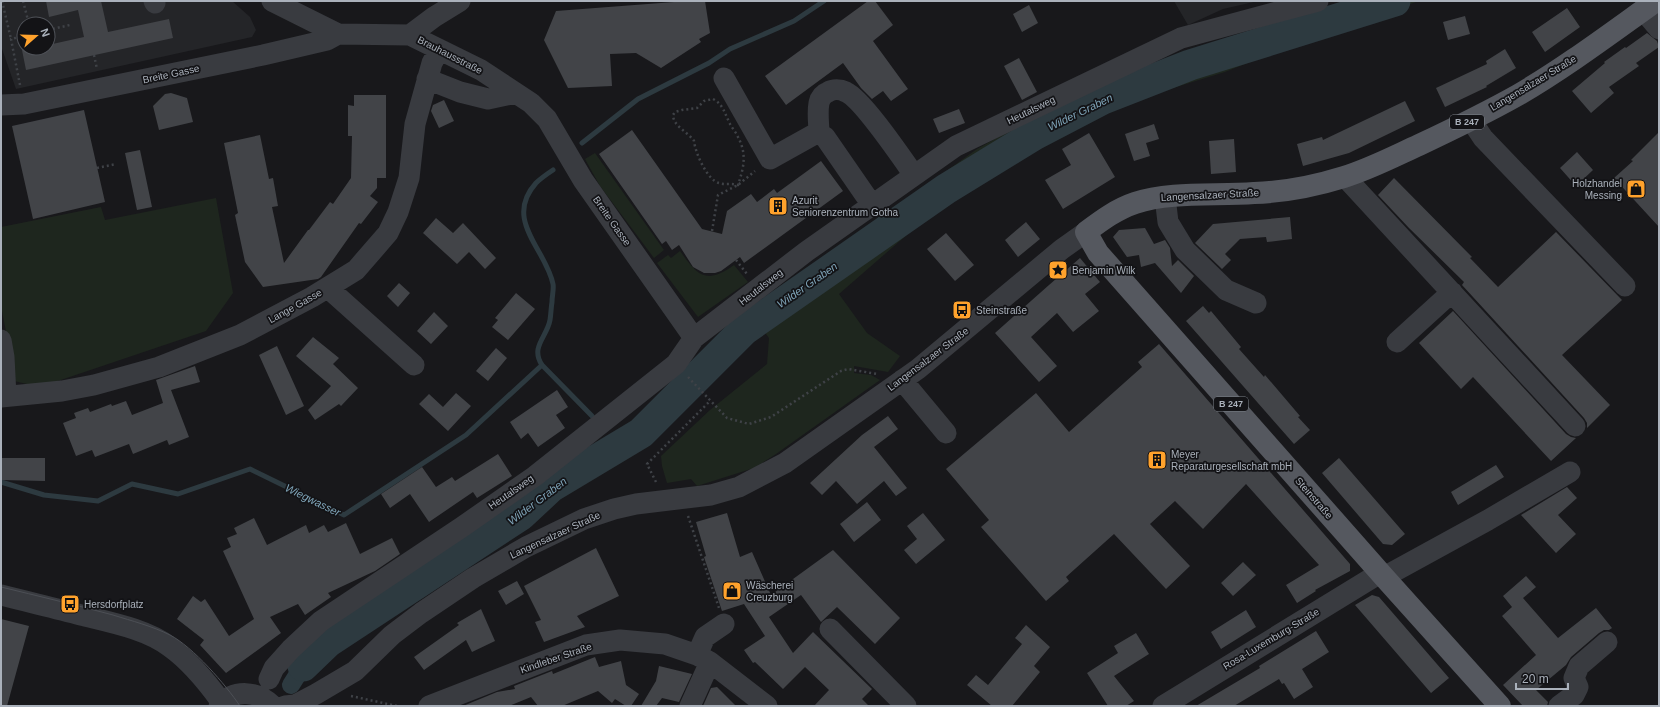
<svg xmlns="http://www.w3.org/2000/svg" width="1660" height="707" viewBox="0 0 1660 707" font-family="Helvetica,sans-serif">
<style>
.built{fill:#242528;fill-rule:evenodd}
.green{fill:#1e261e}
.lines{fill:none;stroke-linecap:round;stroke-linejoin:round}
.stream{stroke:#2d3a40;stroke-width:5}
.canal{stroke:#2d3a40;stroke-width:18}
.river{stroke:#2d3a40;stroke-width:31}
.building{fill:#424448}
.path{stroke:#3f4247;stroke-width:2.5;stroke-dasharray:2 3;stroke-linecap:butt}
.minor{stroke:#393b40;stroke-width:21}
.major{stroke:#55585f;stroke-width:22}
.tram{stroke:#4c4f55;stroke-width:1}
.labels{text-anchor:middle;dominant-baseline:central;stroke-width:3.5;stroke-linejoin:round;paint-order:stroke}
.shield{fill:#131316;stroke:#7d828a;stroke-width:1}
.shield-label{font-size:9px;font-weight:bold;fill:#aab1bb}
.street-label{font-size:10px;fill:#aab1bb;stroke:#131316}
.poi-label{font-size:10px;fill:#aab1bb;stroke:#131316;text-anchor:start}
.water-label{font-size:11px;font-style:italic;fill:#7fa4b8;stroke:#131316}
</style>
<rect width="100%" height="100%" fill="#18181b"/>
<!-- built -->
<path class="built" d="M1,1h231l18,16 6,13 -4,7 -236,52 -15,-43zM24,24h24v24h-24z
M1174,1h84l-35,8 -35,16z"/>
<!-- green -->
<path class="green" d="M1354,1h65l-132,46 -62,25 -117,36 -64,33 -89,52 -116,101 28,39 33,23 -12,16 -34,-6v7l17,2 9,5 -104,74 -22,14 -57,18 -6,-7 -24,4 -5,-17 -1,-10 49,-46 57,-46 2,-26 -19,-26 227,-163 80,-45 96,-41 86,-29z
M595,153l69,97 -10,8 -54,-72 -15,-27z
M216,198l17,95 -27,38 -166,56 -26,-6 -3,-24 -10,-51v-79l100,-20 4,13z
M680,251c18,25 26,34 54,14l14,17 -50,35 -41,-54 11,-8 3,3z"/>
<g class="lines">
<!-- stream -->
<path class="stream" d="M582,143l56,-44 71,-36 21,-14 64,-28 30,-20
M542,365c-12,-18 5,-28 8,-45 1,-6 1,-12 2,-18 0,-6 2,-13 1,-18 -7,-35 -50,-64 -17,-101 5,-5 11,-9 17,-13
M1,482l43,13 54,6 34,-17 46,10 72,-25 94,46 122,-80 76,-70 50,51"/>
<!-- canal -->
<path class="canal" d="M291,685l12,-19"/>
<!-- river -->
<path class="river" d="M303,666l25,-24 193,-127 30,-28 90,-54 103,-103 202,-141 88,-54 69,-36 87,-34 205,-64"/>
</g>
<!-- building -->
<path class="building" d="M46,1h55l7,31 61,-13 4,19 -147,32 -4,-20 11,-2h15v-3l36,-8 -6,-27 -29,7z
M687,1h18l5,32 -11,6 2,3 -40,26 -25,-15 -26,1 2,32 -44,2 -24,-48 12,-29z
M868,1h7l18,24 -20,16 35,48 -17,12 -8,-10 -11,8 -11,-11 -18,-25 -57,42 -21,-29z
M1029,5l9,18 -16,9 -9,-18z
M1567,8l13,19 -35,25 -13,-20z
M1465,16l5,18 -22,6 -5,-18z
M1647,33l10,8 2,6 -23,16 3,3 -30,21 5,6 -23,20 -19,-22 33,-28 -1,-1 21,-15 1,1z
M1505,49l11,19 -30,18 1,1 -42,20 -9,-19 51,-24 -1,-3z
M1019,58l18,34 -15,8 -18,-34z
M171,93l16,5 6,24 -34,8 -6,-24 12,-12z
M354,95h32v83h-9v10l-7,8 8,6 -17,22 -2,-1 -38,54 -3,2 -55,8 -18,-25 -10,-47 3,-2 -14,-70 36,-8 9,44 4,-1 5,28 -6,1 12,56 24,-33h1l21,-28 3,2 18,-26 1,-42h-4v-31l6,1z
M444,100l10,21 -15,7 -8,-17 2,-6z
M1405,101l10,20 -66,32 -46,13 -6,-22 25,-7 1,3z
M959,109l6,14 -26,10 -6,-14z
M84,110l21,92 -72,17 -21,-93z
M1154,124l5,15 -13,4 4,13 -16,5 -9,-27z
M632,130l70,99 20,5 5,-23 24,-17 6,8 17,-13 3,4 44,-32 22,30 -99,72 -4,-6 -19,14 -6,2h-11l-11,-6 -14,-22 -7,5 -6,-9 -4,3 -63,-90z
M1659,132v95l-45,-49 19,-17 -2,-1z
M1089,133l26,44 -52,32 -18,-29 26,-15 -9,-16z
M1234,139l2,33 -25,2 -2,-33z
M140,150l12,57 -15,3 -12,-57z
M1577,152l16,18 -17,16 -16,-18z
M1394,178l78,79 -2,1 28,29 58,-55 66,68 -60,55 48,50 -23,23v-5l-3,-5 -122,-133 2,-3 -55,-54 -31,-33z
M1290,217l2,22 -25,3 -1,-5 -26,2 -15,15 6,6 -9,9 -27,-26 18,-19z
M436,218l17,15 10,-10 33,35 -11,11 -16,-17 -12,12 -34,-31z
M1026,222l14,17 -22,18 -13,-17z
M1145,228l9,16 11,-4 5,8 2,18 6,-6 16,16 -13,17 -26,-30 -14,4 -2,-12 -12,2 -14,-20 6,-7z
M946,233l28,32 -19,16 -28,-32z
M1080,258l20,24 -15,12 14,17 -26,21 -16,-19 -26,24 26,29 -18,16 -44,-49 54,-48z
M399,283l11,10 -12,14 -11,-11z
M516,293l19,16 -27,31 -16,-13 6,-7 -3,-2z
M1203,306l6,7 2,-2 30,36 -2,2 25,28 1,-2 35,41 -2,1 12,13 -16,14 -108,-123z
M1453,311l113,123 5,3 5,1 -25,23 -78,-84 -12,12 -42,-46z
M434,312l14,14 -17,18 -14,-13z
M313,337l26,21 -6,6 25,24 -17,18 -2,-2 -24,16 -7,-10 23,-24 -35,-30z
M1159,344l191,220v7l-35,19 1,1 -19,12 -11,-18 33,-20 -73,-81 -43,45 -28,-28 -25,23 40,42 -24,23 -52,-55 -48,43 3,4 -23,20 -65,-74 8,-7 -43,-51 90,-76 33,39 73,-65 -4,-5z
M277,346l27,60 -18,9 -27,-60z
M496,348l11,10 -19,23 -12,-10z
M195,366l5,16 -29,8 18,47 -20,8 -2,-5 -34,14 -4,-10 -34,13 -3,-7 -16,6 -13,-33 13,-5 -2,-5 14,-5 2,4 21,-8 1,2 14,-5 6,14 31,-12 -7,-23z
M557,390l11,17 -12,8 9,13 -27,19 -10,-14 -7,6 -11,-17z
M456,393l15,13 -23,25 -29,-27 10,-10 14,13z
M888,416l10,13 -24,18 33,41 -11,8 -12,-15 -27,23 -21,-23 -14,14 -12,-12 52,-48z
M498,454l14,22 -35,22 -4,-6 -44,30 -19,-28 -20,14 -9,-14 41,-27 14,20 16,-10 3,4z
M1,458h44v23l-44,-1z
M1339,458l66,76 -13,11 -9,-1 -61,-71z
M1496,465l8,12 -46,28 -7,-13z
M1567,487l10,11 -19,17 18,19 -20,19 -35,-38z
M867,502l14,18 -27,22 -14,-18z
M727,513l13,44 12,-5 19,43 62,-45 67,68 -25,26 -38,-37 -16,15 -20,-27 -32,22 24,36 20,-21 59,57 -10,10 7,7h-55l15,-16 -24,-23 -22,22 -28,-27 -2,1 -9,-13 21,-14 -21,-32 -22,7 -18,-54 2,-1 -10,-34z
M923,513l22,27 -29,24 -12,-14 13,-11 -10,-13z
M254,518l13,27 39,-20 3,8 15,-8 4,7 18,-9 14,31 32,-16 8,16 -25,17 -47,22 3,4 -26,18 -7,-11 -28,13 11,16 -55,40 -26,-28 4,-5 -27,-21 16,-23 8,6 4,-3 24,37 25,-17 -31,-68 8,-4 -4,-9 10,-4 -3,-6z
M596,548l23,48 -42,20 8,11 -41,15 -9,-20 6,-2 -17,-34z
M1243,562l13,13 -23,21 -12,-13z
M1526,576l10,11 -13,11 35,40 38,-30 16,20 -3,2h-5l-5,3 -28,24 -5,8 -30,25 12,12 -1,4h-24l-20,-21 33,-30 -34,-39 10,-9 -9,-11z
M517,581l7,13 -18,11 -8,-14z
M1372,595l7,2 70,81 -18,15 -76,-88z
M481,609l14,32 -23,11 -6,-12 -42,30 -10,-13 45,-32 -2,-2z
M1246,610l10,17 -35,22 -10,-17z
M1,619l28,7 -22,80h-6z
M1026,625l24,22 -16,19 6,6 -28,34h-20l-25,-21 9,-10 12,10 34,-41 -7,-6z
M1316,631l13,21 -27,17 11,18 -19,12 -10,-16 -2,1 -3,-5 -45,27h-38l64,-38 -1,-2z
M1136,633l13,21 -35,22 20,25 -8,5h-18l-21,-33 31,-20 -4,-7z
M595,657l4,10 22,-6 5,24 13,9 -8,12h-5l-11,-7 -3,4 -14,-12 -36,15h-24l-7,-9 -22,9h-46l34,-14 18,-3 -1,-3 38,-15 1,3z
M659,666l33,8 -13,28 -17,-4 -6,8h-15l15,-25z
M717,687l19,19h-33l8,-18z"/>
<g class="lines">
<!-- path -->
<path class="path" d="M2,1l9,38
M23,1l6,23
M48,30l22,-5
M94,55l3,14
M20,85l-9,-46 13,-3
M713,99c10,5 12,15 17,25 2,4 6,8 8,13 9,17 6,30 0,48 -6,-2 -13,0 -19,-2 -12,-3 -24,-31 -25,-42 -6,-9 -21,-15 -21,-26l2,-3 7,-2 15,-2 7,-7z
M97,168l19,-4
M712,231l6,-36 20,-10 17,-14
M736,260l11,14
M688,377l39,41 22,6 22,-7 70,-46 7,-2 29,5
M656,482l-9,-18 63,-63
M688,516l31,92
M351,696l46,10"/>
<!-- minor -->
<path class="minor" d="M154,1l1,2
M272,1l66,33 72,1 71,35 50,33 16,16 36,61 111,158
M1643,10l16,19
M410,35l24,-18 26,-16
M724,78l46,81 43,-24 6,-1 6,3 47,68
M427,79l33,13 28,7 28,-6
M1,105l23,-1 239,-49 64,-15 11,-6
M1471,120l12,18 142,148
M819,134c0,-10 -2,-21 0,-31 1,-5 4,-9 9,-11 5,-3 12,-3 18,0 16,7 56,66 68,83
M1345,177l230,249
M1165,197l3,25 17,28 41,40 30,13
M328,288l86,77
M1,340l3,17 2,39
M1397,342l55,-50
M902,380l44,53
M1,397l61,-6 32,-6 65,-18 81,-32 72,-38 44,-27 32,-37 10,-21 11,-34 6,-54 17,-61 7,-13
M1384,577l104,-57 82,-48
M1,595c27,7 54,13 80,20 28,7 66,14 89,32 21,15 37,35 52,56
M830,629l76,77
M697,655l8,-18 19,-13
M269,679l5,-11 17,-19 30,-28 141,-94 73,-51 141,-112 18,-26 113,-87 149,-105 225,-108 137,-37
M219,706c15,-18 39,-15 54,0
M285,706l10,-1 21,-11 39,-23 37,-36 29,-22 52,-35 53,-31 58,-28 30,-10 22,-5 75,-9 28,-8 46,-24 133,-94 144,-120 24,-17
M429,706l157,-61 34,-5 45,4 32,11 13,7 57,44
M690,706l20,-44
M1163,706l217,-133
M1559,706l15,-11 4,-8 -4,-9 5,-12 28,-24"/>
<!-- major -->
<path class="major" d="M1500,706l-116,-129 -286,-324 -12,-21c16,-12 31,-23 49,-29 35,-12 82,-7 119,-10 31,-1 61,-7 90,-16 26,-8 51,-21 75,-32 34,-16 67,-32 99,-50 48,-28 93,-62 138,-94"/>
<!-- tram -->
<path class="tram" d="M1,587c37,9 75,18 112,28 19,6 39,11 57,20 23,12 56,50 70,71"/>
</g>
<!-- icons -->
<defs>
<g id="shop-square" transform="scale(1)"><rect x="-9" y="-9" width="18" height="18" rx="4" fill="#ffa22c" stroke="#131316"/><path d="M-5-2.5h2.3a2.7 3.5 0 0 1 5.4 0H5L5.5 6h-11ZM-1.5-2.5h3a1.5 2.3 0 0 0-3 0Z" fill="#111"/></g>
<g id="building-square" transform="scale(1)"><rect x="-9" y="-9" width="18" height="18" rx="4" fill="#ffa22c" stroke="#131316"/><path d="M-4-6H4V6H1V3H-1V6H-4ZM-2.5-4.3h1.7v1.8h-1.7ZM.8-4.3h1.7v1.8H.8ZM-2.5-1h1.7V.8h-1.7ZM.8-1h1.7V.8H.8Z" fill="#111"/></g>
<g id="sight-square" transform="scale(1)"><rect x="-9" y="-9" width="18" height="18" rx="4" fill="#ffa22c" stroke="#131316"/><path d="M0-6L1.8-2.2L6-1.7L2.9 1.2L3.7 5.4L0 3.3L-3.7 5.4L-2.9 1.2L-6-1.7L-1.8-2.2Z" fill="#111"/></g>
<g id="bus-square" transform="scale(1)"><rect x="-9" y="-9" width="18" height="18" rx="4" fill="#ffa22c" stroke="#131316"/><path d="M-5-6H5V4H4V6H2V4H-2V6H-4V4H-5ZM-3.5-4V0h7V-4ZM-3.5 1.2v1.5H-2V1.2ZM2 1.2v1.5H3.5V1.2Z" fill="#111"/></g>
</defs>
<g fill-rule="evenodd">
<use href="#shop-square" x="1636" y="189"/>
<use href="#building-square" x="778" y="206"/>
<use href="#sight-square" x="1058" y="270"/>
<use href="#bus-square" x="962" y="310"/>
<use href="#building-square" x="1157" y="460"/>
<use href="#shop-square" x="732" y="591"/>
<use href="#bus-square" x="70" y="604"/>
</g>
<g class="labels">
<!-- shield labels -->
<g class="shield">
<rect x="1450" y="115" width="34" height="14" rx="3"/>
<rect x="1214" y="397" width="34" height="14" rx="3"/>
</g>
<g class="shield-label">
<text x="1467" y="122">B 247</text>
<text x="1231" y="404">B 247</text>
</g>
<!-- street labels -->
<g class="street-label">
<text transform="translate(450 55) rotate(27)">Brauhausstraße</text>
<text transform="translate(171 74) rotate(-12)">Breite Gasse</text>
<text transform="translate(1533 83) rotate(-31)">Langensalzaer Straße</text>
<text transform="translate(1031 110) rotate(-26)">Heutalsweg</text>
<text transform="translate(1210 195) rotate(-3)">Langensalzaer Straße</text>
<text transform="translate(612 221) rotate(55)">Breite Gasse</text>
<text transform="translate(761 287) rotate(-38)">Heutalsweg</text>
<text transform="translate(295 306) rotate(-29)">Lange Gasse</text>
<text transform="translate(928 359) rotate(-37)">Langensalzaer Straße</text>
<text transform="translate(511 492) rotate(-35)">Heutalsweg</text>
<text transform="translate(1314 498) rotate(49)">Steinstraße</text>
<text transform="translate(555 535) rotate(-25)">Langensalzaer Straße</text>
<text transform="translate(1271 639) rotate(-31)">Rosa-Luxemburg-Straße</text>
<text transform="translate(556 658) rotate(-19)">Kindleber Straße</text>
</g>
<!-- poi labels -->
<g class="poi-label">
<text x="1622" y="183" text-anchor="end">Holzhandel<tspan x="1622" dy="12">Messing</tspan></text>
<text x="792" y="200">Azurit<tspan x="792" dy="12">Seniorenzentrum Gotha</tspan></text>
<text x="1072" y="270">Benjamin Wilk</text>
<text x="976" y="310">Steinstraße</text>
<text x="1171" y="454">Meyer<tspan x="1171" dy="12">Reparaturgesellschaft mbH</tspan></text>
<text x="746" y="585">Wäscherei<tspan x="746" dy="12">Creuzburg</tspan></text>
<text x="84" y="604">Hersdorfplatz</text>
</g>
<!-- water labels -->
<g class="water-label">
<text transform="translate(1080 112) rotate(-26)">Wilder Graben</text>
<text transform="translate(807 285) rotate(-35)">Wilder Graben</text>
<text transform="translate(313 500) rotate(26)">Wiegwasser</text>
<text transform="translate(537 501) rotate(-37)">Wilder Graben</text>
</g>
</g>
<!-- border -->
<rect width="1660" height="707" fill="none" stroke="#aab1bb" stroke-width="4"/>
<!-- north arrow -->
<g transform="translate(36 36) rotate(70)"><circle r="19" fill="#131316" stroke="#4f5258"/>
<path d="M0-3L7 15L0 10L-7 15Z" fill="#ffa22c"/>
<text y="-6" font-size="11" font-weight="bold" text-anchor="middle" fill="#aab1bb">N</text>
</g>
<!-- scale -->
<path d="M1516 683v6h52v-6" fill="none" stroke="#aab1bb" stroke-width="2"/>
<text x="1522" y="683" font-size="12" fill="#aab1bb" stroke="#131316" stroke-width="3" paint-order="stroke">20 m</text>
</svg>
